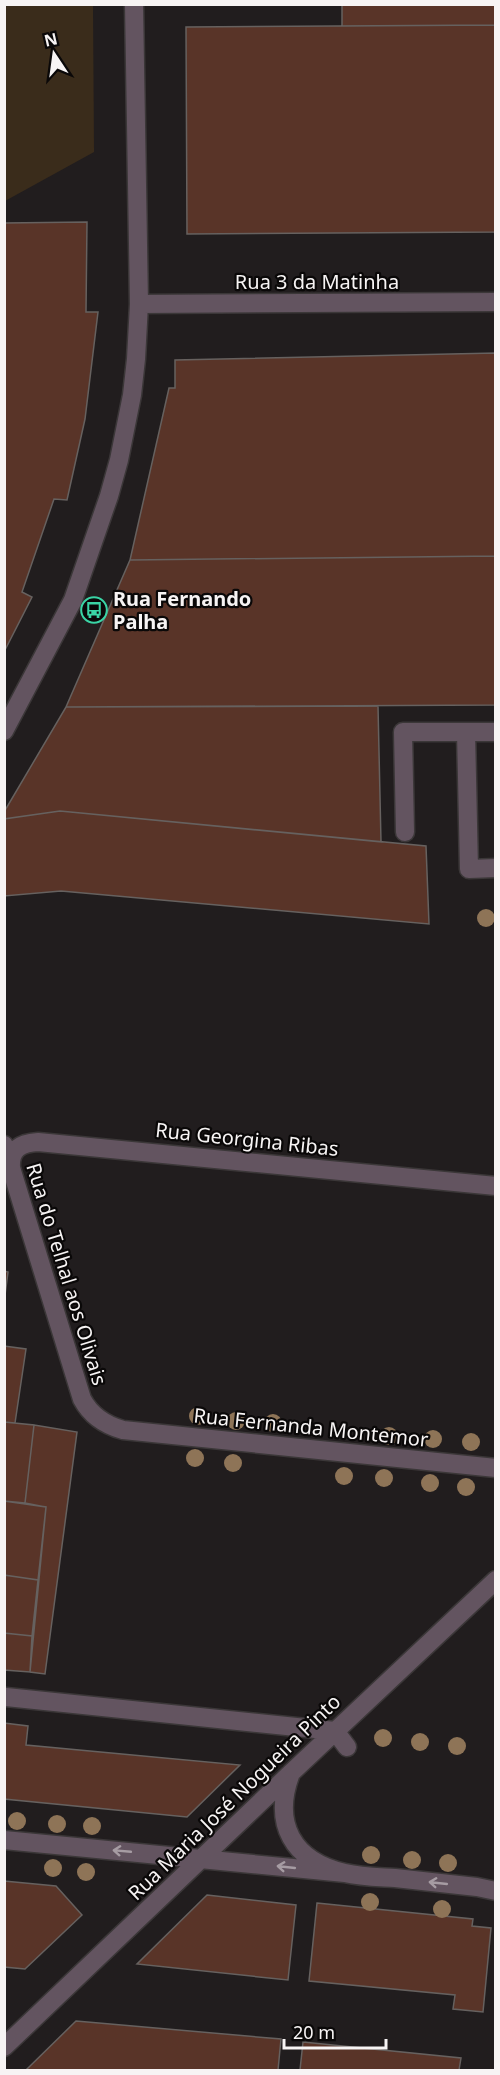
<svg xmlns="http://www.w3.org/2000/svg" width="500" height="2075" viewBox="0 0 500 2075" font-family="'Noto Sans',sans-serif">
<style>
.green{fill:#3a2c1b}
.building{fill:#593428;stroke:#66615f;stroke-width:1.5}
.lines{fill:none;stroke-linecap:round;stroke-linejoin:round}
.street-casing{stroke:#3b3738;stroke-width:21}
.street{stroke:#635460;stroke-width:18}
.tree{fill:#8e7457}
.oneway{stroke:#a69ca3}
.labels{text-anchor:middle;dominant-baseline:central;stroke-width:4.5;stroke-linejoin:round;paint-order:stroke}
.street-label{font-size:20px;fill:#f7f4f4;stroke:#0a0808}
.poi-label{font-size:20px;font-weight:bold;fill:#f7f4f4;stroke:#0a0808;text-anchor:start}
</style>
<rect width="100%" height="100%" fill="#211d1e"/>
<!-- green -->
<path class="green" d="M5,4l88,1 1,147 -89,49z"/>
<!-- building -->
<path class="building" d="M342,4h154v21l-154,1z
M496,25v207l-309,2 -1,-207z
M87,222l-1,90h12l-13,107 -18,81 -13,-1 -32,93 10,5 -28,55v-429z
M496,353v203l-366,4 39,-172h6v-28z
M496,556v149l-430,2 64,-147z
M378,706l3,136 -321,-31 -56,8v-7l62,-105z
M60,811l366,35 3,78 -368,-33 -57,5v-77z
M4,1271l4,1 -4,31z
M4,1346l22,3 -11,74 -11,-1z
M4,1422l30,3 -9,78 -21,-2z
M34,1425l43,7 -32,242 -15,-2 16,-165 -21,-4z
M4,1501l42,6 -8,73 -34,-5z
M4,1575l34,5 -6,56 -28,-3z
M4,1633l28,3 -2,36 -26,-2z
M4,1723l24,3 -2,19 214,20 -53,52 -183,-18z
M4,1881l52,5 26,29 -57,54 -21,-2z
M207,1895l89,10 -8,75 -151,-16z
M317,1903l156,16 -1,7 19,2 -8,84 -30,-3 2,-14 -146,-14z
M76,2021l205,18 -3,31h-252z
M303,2042l158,16 -2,12h-159z"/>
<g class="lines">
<!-- street casing -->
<g class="street-casing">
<path id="street" d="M139,304l357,-2
M4,731l69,-131 36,-104 10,-36 13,-65 4,-36 3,-55 -5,-300
M466,732l3,137 27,-1
M405,832l-2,-100h93
M4,1145l78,254c9,17 23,26 41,31l373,38
M11,1167c-1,-18 10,-24 27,-25l458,44
M6,1697l329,34 12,16
M291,1773c-19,50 1,88 54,100 16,4 34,4 50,5 27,3 55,6 82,9l19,4
M4,1840l341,33
M4,2047l288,-275 204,-192"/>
</g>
<!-- street -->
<use href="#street" class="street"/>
</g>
<!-- trees -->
<g class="tree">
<circle cx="486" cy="918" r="9"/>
<circle cx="198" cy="1416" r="9"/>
<circle cx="236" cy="1421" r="9"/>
<circle cx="273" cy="1423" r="9"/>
<circle cx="389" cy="1436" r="9"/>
<circle cx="433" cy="1439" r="9"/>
<circle cx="471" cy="1442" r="9"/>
<circle cx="195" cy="1458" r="9"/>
<circle cx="233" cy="1463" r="9"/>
<circle cx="344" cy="1476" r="9"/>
<circle cx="384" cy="1478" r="9"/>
<circle cx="430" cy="1483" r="9"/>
<circle cx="466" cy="1487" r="9"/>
<circle cx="383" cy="1738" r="9"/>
<circle cx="420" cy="1742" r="9"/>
<circle cx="457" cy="1746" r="9"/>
<circle cx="17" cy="1821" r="9"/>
<circle cx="57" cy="1824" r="9"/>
<circle cx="92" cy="1826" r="9"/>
<circle cx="371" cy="1855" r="9"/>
<circle cx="412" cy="1860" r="9"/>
<circle cx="448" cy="1863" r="9"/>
<circle cx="53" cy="1868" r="9"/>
<circle cx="86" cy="1872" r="9"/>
<circle cx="370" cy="1902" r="9"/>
<circle cx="442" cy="1909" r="9"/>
</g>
<!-- one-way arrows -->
<defs><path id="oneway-shaft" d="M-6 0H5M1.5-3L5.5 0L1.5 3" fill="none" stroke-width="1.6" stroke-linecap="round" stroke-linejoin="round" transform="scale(1.5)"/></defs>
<g class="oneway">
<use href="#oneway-shaft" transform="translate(122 1851) rotate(-175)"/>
<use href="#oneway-shaft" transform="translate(286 1867) rotate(-174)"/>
<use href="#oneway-shaft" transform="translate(438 1883) rotate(-174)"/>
</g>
<!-- icons -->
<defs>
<g id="bus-ring" transform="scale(1.35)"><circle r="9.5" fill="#0a0808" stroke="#3ad4a5" stroke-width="1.5"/><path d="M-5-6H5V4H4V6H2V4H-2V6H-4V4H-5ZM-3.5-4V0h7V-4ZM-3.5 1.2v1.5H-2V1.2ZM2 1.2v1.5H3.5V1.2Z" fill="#3ad4a5"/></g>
</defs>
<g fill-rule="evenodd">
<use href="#bus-ring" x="94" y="610"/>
</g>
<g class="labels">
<!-- street labels -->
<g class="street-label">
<text x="317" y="281">Rua 3 da Matinha</text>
<text transform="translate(247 1139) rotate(6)">Rua Georgina Ribas</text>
<text transform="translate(67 1274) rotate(73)">Rua do Telhal aos Olivais</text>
<text transform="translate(311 1427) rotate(6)">Rua Fernanda Montemor</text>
<text transform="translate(234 1797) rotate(-44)">Rua Maria José Nogueira Pinto</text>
</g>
<!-- poi labels -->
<g class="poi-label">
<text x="113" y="598">Rua Fernando<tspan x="113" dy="23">Palha</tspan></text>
</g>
</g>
<!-- border -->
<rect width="500" height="2075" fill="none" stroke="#f7f4f4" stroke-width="12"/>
<!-- north arrow -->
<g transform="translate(54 54) rotate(347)" stroke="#0a0808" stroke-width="4.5" paint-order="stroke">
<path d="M0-4.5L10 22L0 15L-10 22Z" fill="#f7f4f4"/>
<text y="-9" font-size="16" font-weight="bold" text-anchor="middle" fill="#f7f4f4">N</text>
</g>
<!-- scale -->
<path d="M284 2039v9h102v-9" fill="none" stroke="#f7f4f4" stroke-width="3"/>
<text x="293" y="2039" font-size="18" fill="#f7f4f4" stroke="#0a0808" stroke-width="4.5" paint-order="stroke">20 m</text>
</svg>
